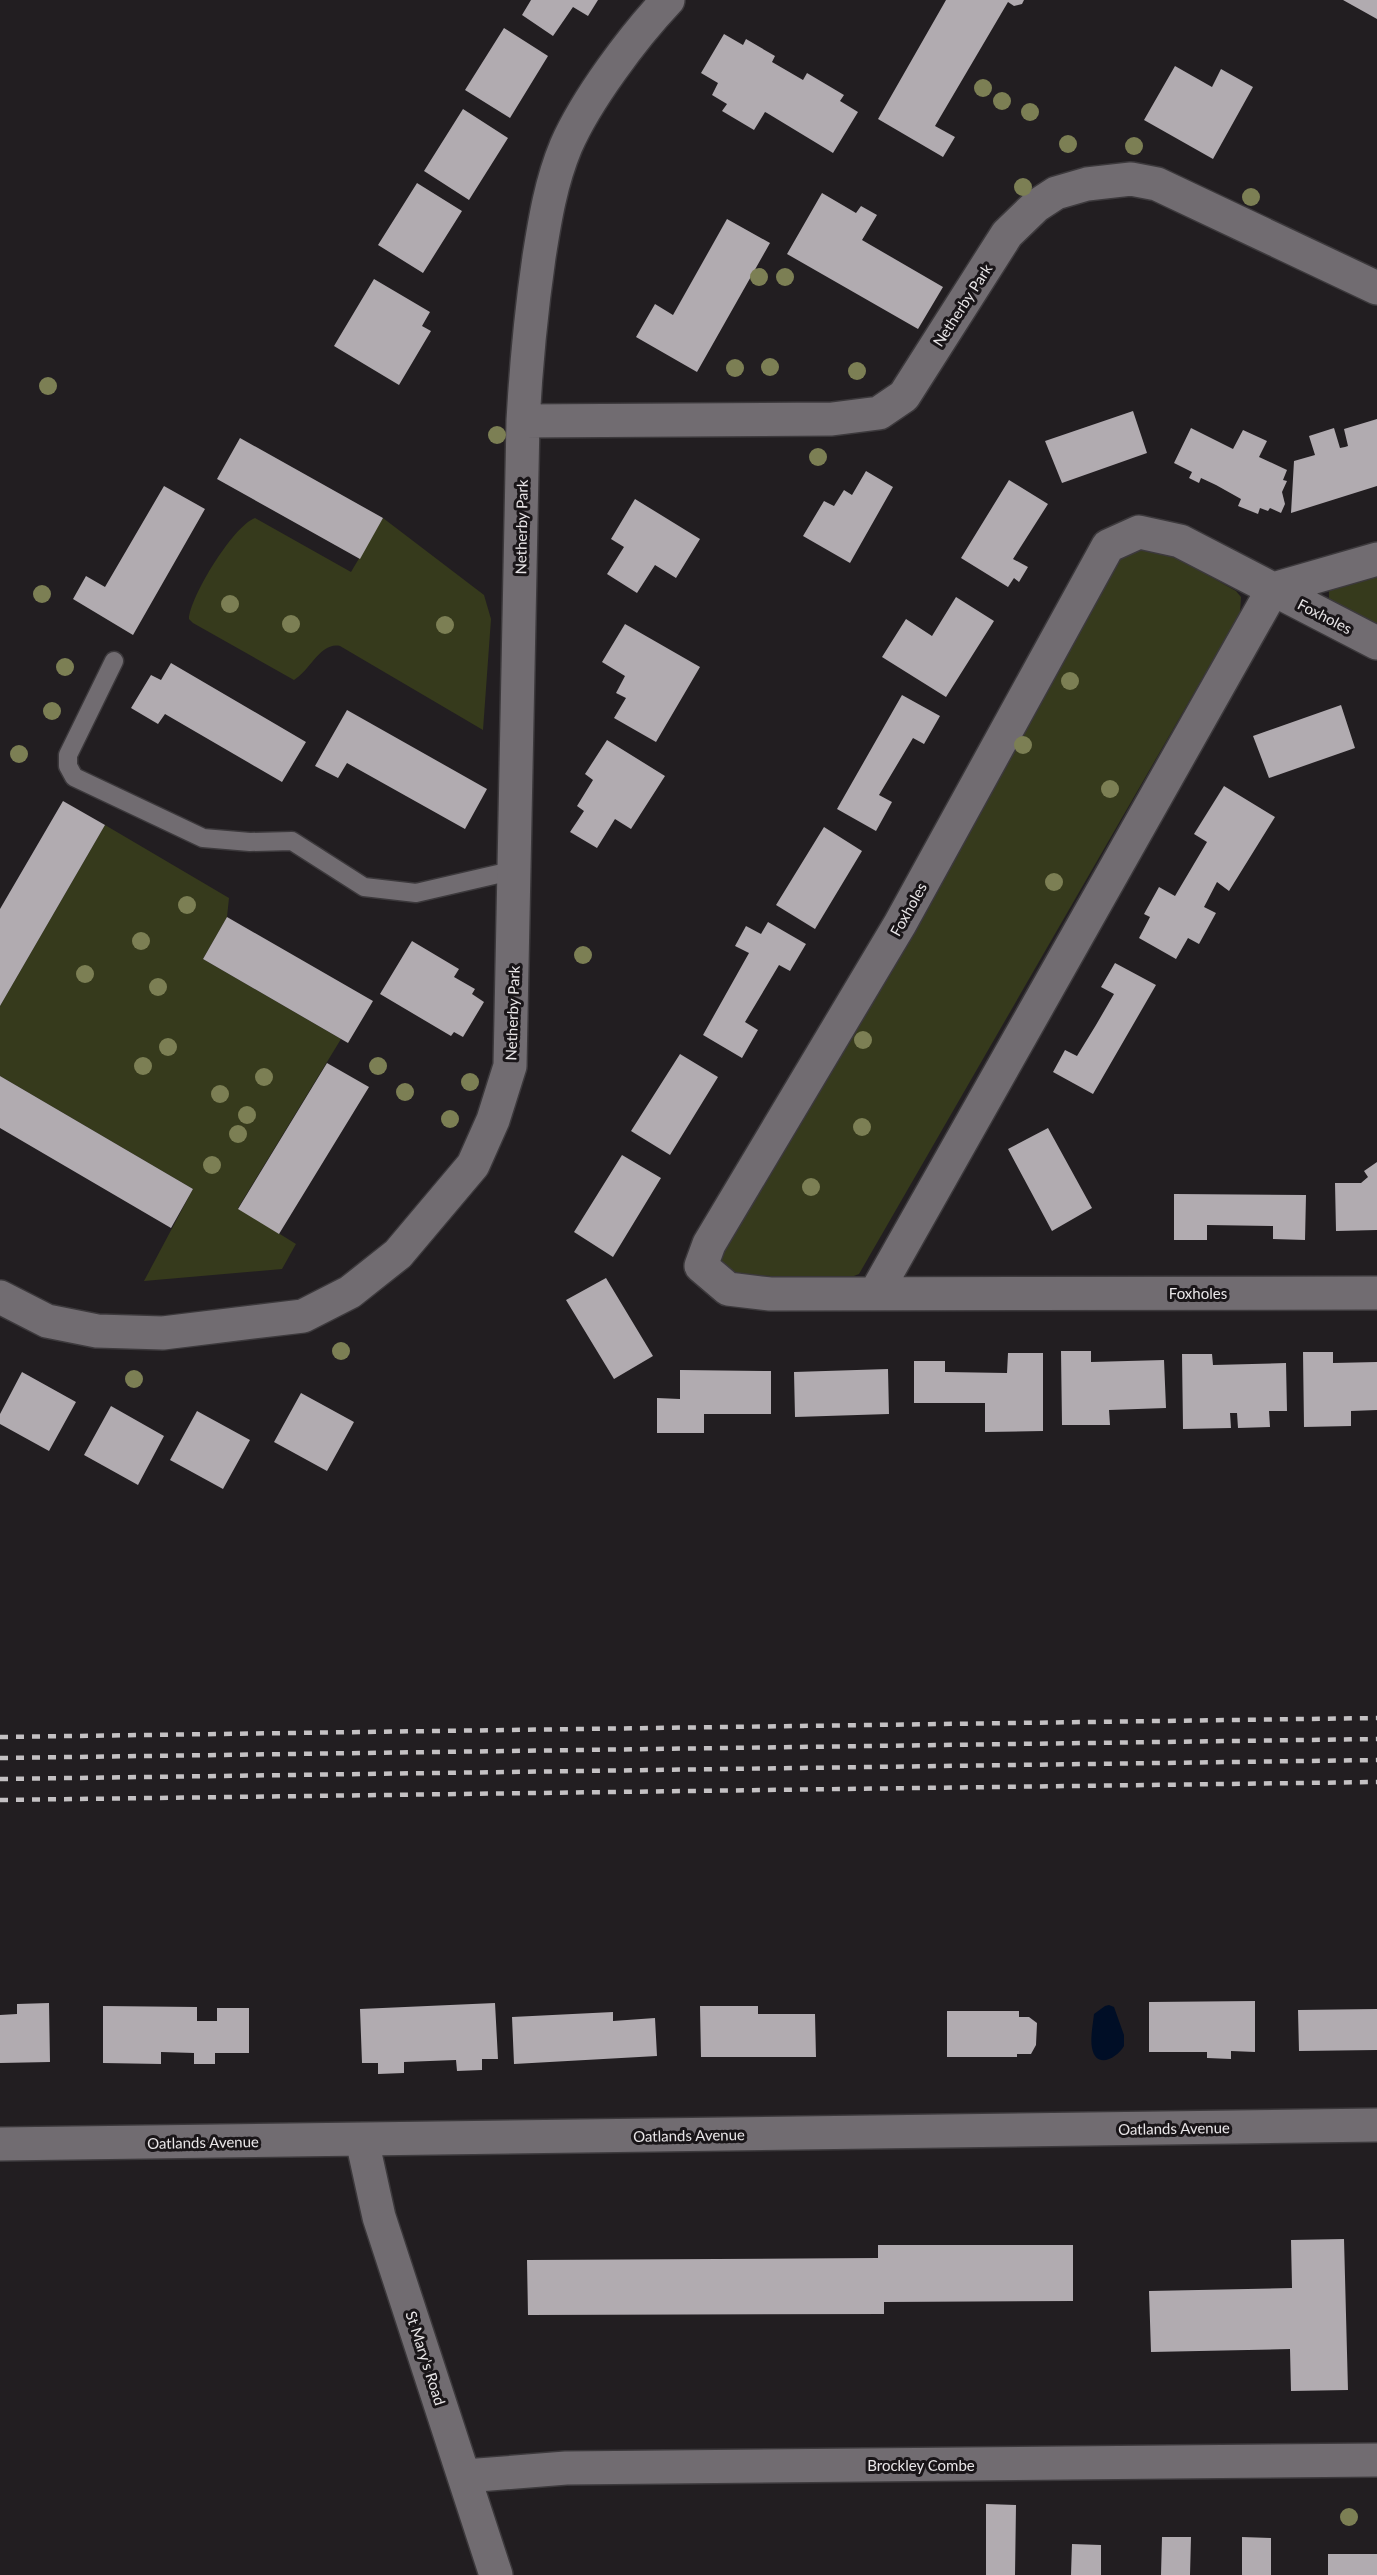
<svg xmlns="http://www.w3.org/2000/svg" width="1377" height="2575" viewBox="0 0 1377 2575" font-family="Lato,sans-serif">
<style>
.green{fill:#363a1c}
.water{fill:#000e26}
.building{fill:#b1abb0}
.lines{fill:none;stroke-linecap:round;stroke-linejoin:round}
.lane-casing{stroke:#3c393c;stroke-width:21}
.street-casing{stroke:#3c393c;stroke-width:36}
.lane{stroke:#716c71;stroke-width:18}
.street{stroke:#716c71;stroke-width:33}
.rail{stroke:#c4c1c3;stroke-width:4.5;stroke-dasharray:8 8;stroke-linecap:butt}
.tree{fill:#7c7f54}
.labels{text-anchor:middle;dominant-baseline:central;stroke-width:6;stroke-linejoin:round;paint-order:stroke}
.street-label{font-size:15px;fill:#e9e6e8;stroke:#191518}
</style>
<rect width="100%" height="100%" fill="#221e21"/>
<!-- green -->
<path class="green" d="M255,518l96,54 32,-54 101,77 7,24 -8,111 -143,-84c-20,-4 -30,25 -46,34l-101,-57 -4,-4c1,-22 44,-93 66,-101z
M1156,546l80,45 5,6 -1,16 -381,661 -10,4 -115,-3 -11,-10 -10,-27 407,-687z
M1377,568v65l-48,-30v-13z
M105,825l124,73 -2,19 -24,42 138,80 -103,169 58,36 -14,25 -138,12 49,-92 -193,-113v-70z"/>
<!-- water -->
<path class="water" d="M1109,2005l5,2 10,28v11c-7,12 -28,24 -32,2 -2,-10 1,-24 2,-34l11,-8z"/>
<!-- building -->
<path class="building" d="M531,0h67l-10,16 -15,-9 -20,29 -31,-21z
M946,0h78l-2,4 -8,2 -6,-4 -73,124 20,11 -12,20 -65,-38z
M1343,0h34v19z
M504,28l44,28 -38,62 -45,-28z
M724,34l19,11 3,-6 29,17 -3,6 31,18 4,-7 37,22 -4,6 18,11 -25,41 -66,-40 -2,-1 -11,18 -32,-19 5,-7 -15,-9 6,-12 -17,-10z
M1175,66l37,21 9,-18 32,18 -40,72 -69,-39z
M463,109l45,29 -39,62 -45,-29z
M417,183l45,28 -39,62 -45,-28z
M822,193l34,20 5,-7 16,9 -15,25 81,47 -25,42 -131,-75z
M727,219l43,24 -73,129 -61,-35 19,-33 18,11z
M374,279l56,33 -8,14 9,5 -32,54 -65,-39z
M1133,411l14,42 -85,30 -17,-42z
M1377,419v67l-86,27 3,-52 21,-6 -6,-19 25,-8 6,20 5,-1 3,-1 -4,-17z
M1191,428l42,21 10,-19 24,11 -8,16 28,13 -4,10 4,1 -5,11 3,12 -4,9 -11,-5 -2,3 -8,-3 -2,6 -20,-8 3,-7 -25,-14 -15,-7 -2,5 -10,-5 3,-6 -18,-9z
M240,438l143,80 -23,41 -143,-80z
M866,471l27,16 -43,76 -47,-27 21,-35 10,5 10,-16 8,5z
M1009,480l39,24 -35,55 15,8 -9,15 -5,-4 -6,9 -47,-29z
M164,486l41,23 -72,126 -60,-36 13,-23 19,11z
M635,499l65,40 -24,39 -21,-13 -18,28 -30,-19 17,-27 -13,-8z
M956,597l38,24 -48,76 -64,-40 24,-38 26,17z
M625,624l75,43 -44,75 -42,-24 12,-20 -10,-5 9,-17 -23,-14z
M171,663l135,79 -24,40 -117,-68 -7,10 -27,-16 20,-33 10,5z
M902,695l38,21 -16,28 -11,-6 -34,57 13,7 -16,29 -39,-22z
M1341,705l14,43 -86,30 -16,-42z
M347,710l140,79 -22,40 -118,-66 -9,15 -23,-12z
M607,740l58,36 -34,53 -16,-10 -18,29 -27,-16 14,-21 -7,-5 16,-26 -8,-6z
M1224,786l51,31 -46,74 -12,-9 -13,25 12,6 -17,31 -11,-6 -12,21 -37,-21 11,-21 -6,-3 15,-27 16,9 32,-54 -13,-8z
M63,801l42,24 -105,181v-97z
M824,827l38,24 -47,78 -39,-24z
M227,917l146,84 -25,42 -145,-84z
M768,922l38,22 -16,27 -11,-6 -34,57 13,8 -16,28 -39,-23 46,-82 -14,-7 11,-20 15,8z
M412,941l47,28 -5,8 21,12 -3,5 12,8 -21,35 -9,-5 -3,4 -71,-42z
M1115,963l41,22 -63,109 -40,-22 12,-22 12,6 19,-31 18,-31 -13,-7z
M680,1054l38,23 -48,78 -39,-24z
M327,1063l42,24 -90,147 -41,-25z
M0,1076l193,113 -22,39 -171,-100z
M1048,1128l44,80 -40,23 -44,-82z
M622,1155l39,23 -48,79 -39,-25z
M1377,1162v68l-41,1 -1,-48h26l7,-6 -4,-6z
M1174,1194l132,1 -1,45 -32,-1v-13l-66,-1v15h-33z
M606,1278l47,78 -39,23 -48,-79z
M1061,1351h30v11l73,-2 2,48 -57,2 1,15h-48z
M1303,1352h30v11l44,-1v48l-26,1v15l-47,1z
M1008,1353h35v78l-58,1v-29h-71v-42h31v11l62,1z
M1182,1354h30l1,11 73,-2 1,48h-18l1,16 -32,1 -1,-15h-7l1,15 -48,1z
M888,1369l1,45 -94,3 -1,-45z
M680,1370l91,1v43h-67v19h-47v-35l23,1z
M22,1372l54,30 -27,49 -49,-27v-10z
M301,1393l53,29 -27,49 -53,-29z
M111,1406l53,30 -26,49 -54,-30z
M197,1411l53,29 -27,49 -53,-29z
M1255,2001v51l-24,-1v8l-24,-1v-6h-58v-50z
M49,2003l1,59 -50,1v-48l17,-1v-10z
M495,2003l3,56h-16v11l-25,1 -1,-11 -52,2v11l-26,1v-11h-16l-2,-54z
M103,2006l94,1v14h20v-13h32v45h-34v11h-21v-11l-33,-1v12l-58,-1z
M700,2006h58v8h57l1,43h-115z
M1377,2009v41l-78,1 -1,-41z
M947,2011h72v6h10l8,6 -1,22 -5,9h-14v3h-70z
M613,2012v9l42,-3 2,38 -143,8 -2,-47z
M1344,2239l4,151 -57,1 -1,-42 -139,3 -2,-61 143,-3 -1,-48z
M878,2245h195v56l-189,1v12l-356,1 -1,-55 351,-2z
M986,2504l30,1 -1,70h-29z
M1162,2537h29l-1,38h-29z
M1242,2537l29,1v37h-29z
M1072,2544l29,1v30h-30z
M1328,2554h49v21h-49z"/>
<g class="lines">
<!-- lane casing -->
<g class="lane-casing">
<path id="lane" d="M114,661l-46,94v11l6,11 129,61 47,4 42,-1 72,46 52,6 99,-23"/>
</g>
<!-- street casing -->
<g class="street-casing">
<path id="street" d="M523,421l309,-2 47,-6 25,-17 103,-162 29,-28 20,-13 31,-9 44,-5 26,5 220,104
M1377,643l-197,-102 -41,-9 -31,14 -208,378 -191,320 -8,22 27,23 42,5 607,-1
M875,1294l398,-705 104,-30
M0,1297l47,24 50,10 66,2 140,-17 47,-24 48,-38 75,-89 20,-45 17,-54 13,-645c3,-55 8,-109 16,-164 6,-38 12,-75 27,-111 20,-46 67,-109 102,-146
M362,2140l17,77 117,358
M0,2144l1377,-19
M465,2476l101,-8 811,-8"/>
</g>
<!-- lane -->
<use href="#lane" class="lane"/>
<!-- street -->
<use href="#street" class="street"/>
<!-- rail -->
<path class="rail" d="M0,1737l1377,-19
M0,1758l1377,-19
M0,1779l1377,-19
M0,1800l1377,-18"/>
</g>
<!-- trees -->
<g class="tree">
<circle cx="983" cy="88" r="9"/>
<circle cx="1002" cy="101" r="9"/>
<circle cx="1030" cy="112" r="9"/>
<circle cx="1068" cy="144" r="9"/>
<circle cx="1134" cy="146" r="9"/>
<circle cx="1023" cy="187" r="9"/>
<circle cx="1251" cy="197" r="9"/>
<circle cx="759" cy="277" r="9"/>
<circle cx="785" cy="277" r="9"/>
<circle cx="770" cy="367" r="9"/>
<circle cx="735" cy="368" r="9"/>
<circle cx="857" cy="371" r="9"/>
<circle cx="48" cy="386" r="9"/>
<circle cx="497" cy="435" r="9"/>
<circle cx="818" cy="457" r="9"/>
<circle cx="42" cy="594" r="9"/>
<circle cx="230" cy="604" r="9"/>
<circle cx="291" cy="624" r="9"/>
<circle cx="445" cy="625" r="9"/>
<circle cx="65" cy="667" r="9"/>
<circle cx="1070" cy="681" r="9"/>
<circle cx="52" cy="711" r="9"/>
<circle cx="1023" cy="745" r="9"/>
<circle cx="19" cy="754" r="9"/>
<circle cx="1110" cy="789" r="9"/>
<circle cx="1054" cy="882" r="9"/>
<circle cx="187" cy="905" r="9"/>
<circle cx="141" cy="941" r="9"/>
<circle cx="583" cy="955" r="9"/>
<circle cx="85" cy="974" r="9"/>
<circle cx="158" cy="987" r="9"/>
<circle cx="863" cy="1040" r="9"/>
<circle cx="168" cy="1047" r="9"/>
<circle cx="143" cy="1066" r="9"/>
<circle cx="378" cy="1066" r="9"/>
<circle cx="264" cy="1077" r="9"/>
<circle cx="470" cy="1082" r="9"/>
<circle cx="405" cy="1092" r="9"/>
<circle cx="220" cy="1094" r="9"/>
<circle cx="247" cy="1115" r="9"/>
<circle cx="450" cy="1119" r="9"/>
<circle cx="862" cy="1127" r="9"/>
<circle cx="238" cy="1134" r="9"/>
<circle cx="212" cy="1165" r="9"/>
<circle cx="811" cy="1187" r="9"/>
<circle cx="341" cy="1351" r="9"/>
<circle cx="134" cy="1379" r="9"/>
<circle cx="1349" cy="2517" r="9"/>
</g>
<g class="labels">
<!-- street labels -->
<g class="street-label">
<text transform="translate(962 305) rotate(-57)">Netherby Park</text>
<text transform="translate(521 527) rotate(-89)">Netherby Park</text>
<text transform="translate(1325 616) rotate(27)">Foxholes</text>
<text transform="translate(908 909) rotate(-61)">Foxholes</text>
<text transform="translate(512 1013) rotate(-88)">Netherby Park</text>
<text x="1198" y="1293">Foxholes</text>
<text transform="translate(1174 2128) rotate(-1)">Oatlands Avenue</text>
<text transform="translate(689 2135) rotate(-1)">Oatlands Avenue</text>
<text transform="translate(203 2142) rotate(-1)">Oatlands Avenue</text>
<text transform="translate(426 2358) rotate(72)">St Mary's Road</text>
<text x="921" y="2465">Brockley Combe</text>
</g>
</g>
</svg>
